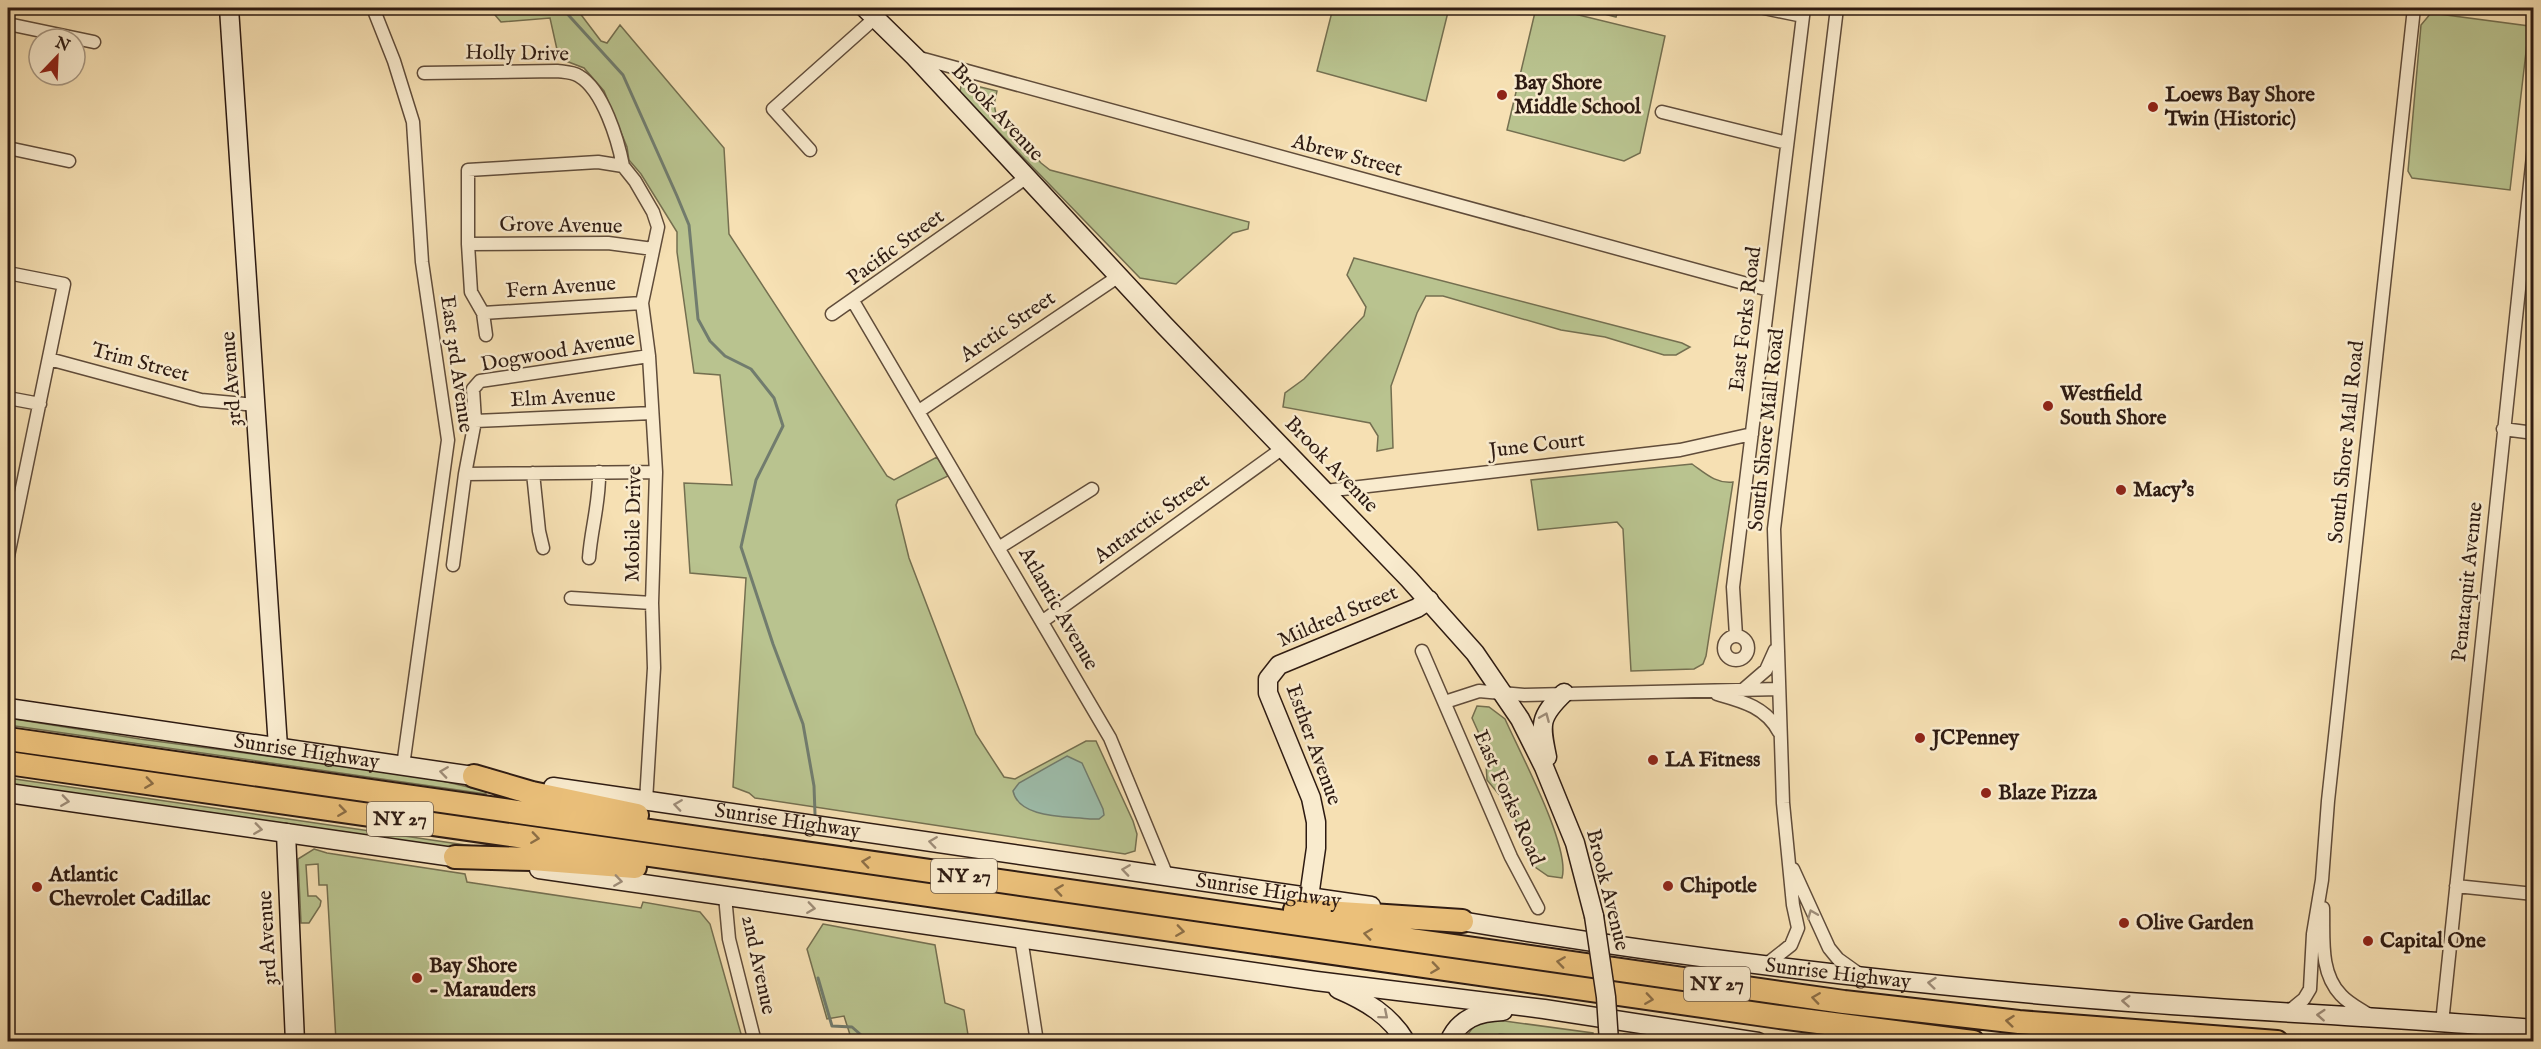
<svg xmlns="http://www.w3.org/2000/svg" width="2541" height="1049" viewBox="0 0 2541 1049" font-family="'IM FELL English',serif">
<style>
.green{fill:#b9c38f;stroke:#746f50;stroke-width:1.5}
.water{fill:#9dbdab;stroke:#717c6e;stroke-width:1.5}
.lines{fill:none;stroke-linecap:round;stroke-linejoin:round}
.stream{stroke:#717c6e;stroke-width:3}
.street-casing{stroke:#604c3a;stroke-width:15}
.secondary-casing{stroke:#2e1b12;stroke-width:21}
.highway-casing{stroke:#2e1b12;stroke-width:26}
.street{stroke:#f9ebce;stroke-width:12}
.secondary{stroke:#f9ebce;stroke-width:18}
.highway{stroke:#ebc07a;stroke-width:22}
.secondary-bridge-casing{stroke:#2e1b12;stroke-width:21;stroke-linecap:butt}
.secondary-bridge{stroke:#f9ebce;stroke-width:18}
.oneway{stroke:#9e8d79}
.oneway2{stroke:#8c6e46}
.poi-dot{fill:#8f2418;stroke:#f9ebce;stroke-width:2}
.labels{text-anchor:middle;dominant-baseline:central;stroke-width:5;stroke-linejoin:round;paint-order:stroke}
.shield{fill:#f9ebce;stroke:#6b594a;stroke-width:1.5}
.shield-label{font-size:20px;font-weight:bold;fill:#2e1b12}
.street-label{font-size:21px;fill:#2e1b12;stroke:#f9ebce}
.poi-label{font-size:21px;font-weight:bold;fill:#2e1b12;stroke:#f9ebce;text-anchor:start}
</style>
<rect width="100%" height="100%" fill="#f6e0b3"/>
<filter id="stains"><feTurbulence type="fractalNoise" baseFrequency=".00333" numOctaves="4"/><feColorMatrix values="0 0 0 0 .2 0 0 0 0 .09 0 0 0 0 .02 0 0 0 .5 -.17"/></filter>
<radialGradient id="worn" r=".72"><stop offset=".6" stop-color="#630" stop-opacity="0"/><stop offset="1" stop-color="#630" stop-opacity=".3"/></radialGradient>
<!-- green -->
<path class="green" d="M489,8h87l25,33 6,2 13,-18 104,123 5,86 158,242 7,4 43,-23 11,19 -50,24 -2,5 13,53 67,176 28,43 11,2 71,-38h10l37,80 4,13 -2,17 -10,3 -370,-56 -6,-5 -16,-6 13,-209 -56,-5 -6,-90 48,2 -12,-110 -26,-2 -17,-121v-20l-36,-58 -12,-14 -2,-13 -23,-56 -20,-23 -18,-7 -8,-7 -8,-36 -49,4z
M1333,8h116l-23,93 -109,-30z
M1536,8h14l115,28 -25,117 -16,8 -117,-31z
M1582,8h37l-3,9z
M2431,13l98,13 -19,164 -98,-12 -4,-7 13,-146z
M968,84l29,7 -3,13 2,10 45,49 9,7 199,52 -1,7 -15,4 -57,51 -36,-6 -180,-186 1,-6z
M1354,258l328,85 8,4 -14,8h-12l-59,-18 -44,-7 -118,-34h-17l-9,17 -26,73 2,62 -16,3 1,-15 -8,-13 -87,-16 2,-14 19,-14 60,-63 2,-9 -19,-32z
M1692,464c13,9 24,20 41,18l-27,174 -3,8 -9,5 -63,2 -8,-142 -6,-7 -79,8 -7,-50z
M1477,706l12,1 16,12c14,32 66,128 57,159l-14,-2 -13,-9 -24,-58 -24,-29 -2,-33 -13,-29z
M8,718l132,21 290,39 55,13 1,3 -478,-69z
M8,778l492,72 -44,1 -448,-65z
M314,849l13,4 138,21 2,8 174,26 2,-6 57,10 10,12 33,117h-407l-9,-156h-8l-1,-21 -12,1 2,31h8l5,5 -1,5 -11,17h-8l-3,-64z
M823,924l112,21 10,58 19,7 5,31h-117l-8,-25 -17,3 -20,-70z
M1490,1019l103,14v8l-131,1 12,-16z
M1624,1034l47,7h-47z"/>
<!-- water -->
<path class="water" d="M1067,756l15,7 21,46 1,6 -5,4h-9c-23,-3 -71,0 -77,-28l6,-8z
M1500,1034l29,3 10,4h-60z"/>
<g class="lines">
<!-- stream -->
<path class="stream" d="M562,8l61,67 54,121 12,29 9,94 12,22 15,15 26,13 23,29 9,28 -27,54 -15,67 32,97 30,80 11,62 1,28
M818,978l14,48 20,1 17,15"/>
<!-- street casing -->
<g class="street-casing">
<path id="street" d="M373,8l21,53 19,61 9,140 26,178 -45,326
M1764,8l39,8
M8,24l86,18
M916,57l853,233
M424,73l133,-2c7,1 16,1 22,5 24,14 39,64 44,90
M1662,112l125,31
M8,148l61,13
M810,150l-37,-41 102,-91
M468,244l140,-1 45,6
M8,273l56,11 -56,272
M853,301l257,437 57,138
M483,313l159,-10
M832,314l195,-137
M486,335l-3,-22 -12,-21 -3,-48v-74l130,-8 25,4 12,15 18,31 5,15 -16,76 7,53 7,116 -4,131 2,65 -8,133
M49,359l152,41 56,5
M8,398l32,6
M919,411l200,-135
M475,421l177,-8
M2503,429l31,4
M533,473l6,58 4,17
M465,474l191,-2
M1325,491l355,-41 72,-16
M1000,547l92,-58
M589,558c2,-29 11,-57 10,-86
M453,565l12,-91 10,-53 -2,-32 7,-8 169,-25
M571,598l81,5
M1043,621l240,-173
M1736,636l-3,-49 71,-579
M1724 648a12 12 0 1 1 24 0a12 12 0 1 1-24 0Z
M1422,651l89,206 27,51
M1744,689l22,-19 9,-20
M1717,694c25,7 49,13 62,38
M1445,702l34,-11 45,4 255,-6
M1793,869l36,79 9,11 21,15
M2456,886l78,8
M725,896l4,43 26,103
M2323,908c1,29 -4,64 18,87 8,9 21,15 31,22
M1021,938l16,104
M1767,964l24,-19 7,-17 -5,-23 -10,-102 -9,-274 63,-521
M2287,1013l17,-14 6,-10 3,-55 9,-54 6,-79 86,-793
M2442,1023l92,-877"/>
</g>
<!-- secondary casing -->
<g class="secondary-casing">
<g id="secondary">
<path d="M229,8l49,739"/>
<path d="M865,8l50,49 249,268 245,254 66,74 45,66 24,48 31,76 19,73"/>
<path id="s1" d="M8,708l479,70"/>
<path d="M1547,757c-7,-33 -8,-40 17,-64"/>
<path id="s2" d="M553,787l818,119"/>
<path d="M8,793l459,66"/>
<path d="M286,833l9,209"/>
<path d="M539,869l777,112 228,28 214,33"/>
<path d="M1309,897l7,-49v-26l-5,-24 -43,-105v-14l11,-14 138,-57 12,-8"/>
<path id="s3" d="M1449,919c212,36 427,62 642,80 147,12 295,18 443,30"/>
<path d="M1338,989c28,12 52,26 68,53"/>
<path d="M1449,1042c10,-24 30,-30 54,-31"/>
</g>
</g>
<!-- highway casing -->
<g class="highway-casing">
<path id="highway" d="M8,739l1836,263 175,20 258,20
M8,763l1771,254 194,25
M474,776l58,17 105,22
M455,857l77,2 103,8
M1295,910l167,11"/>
</g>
<!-- street -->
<use href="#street" class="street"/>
<!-- secondary -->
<use href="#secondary" class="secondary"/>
<!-- highway -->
<use href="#highway" class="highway"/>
<!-- secondary-bridge casing -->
<g class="secondary-bridge-casing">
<path id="secondary-bridge" d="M1594,916l12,81 3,45"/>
</g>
<!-- secondary-bridge -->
<use href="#secondary-bridge" class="secondary-bridge"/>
</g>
<!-- one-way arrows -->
<defs><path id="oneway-chevron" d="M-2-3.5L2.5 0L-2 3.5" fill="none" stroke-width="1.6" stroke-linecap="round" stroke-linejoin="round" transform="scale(1.5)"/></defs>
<g class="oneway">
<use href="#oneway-chevron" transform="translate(1545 717) rotate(-67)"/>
<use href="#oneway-chevron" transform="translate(444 772) rotate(-172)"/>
<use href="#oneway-chevron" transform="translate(65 801) rotate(8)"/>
<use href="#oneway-chevron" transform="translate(678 805) rotate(-172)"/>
<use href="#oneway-chevron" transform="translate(258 829) rotate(8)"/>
<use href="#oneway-chevron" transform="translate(933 842) rotate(-172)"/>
<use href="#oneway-chevron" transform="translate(1126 870) rotate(-172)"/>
<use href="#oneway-chevron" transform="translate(618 881) rotate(8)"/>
<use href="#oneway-chevron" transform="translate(811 908) rotate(8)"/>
<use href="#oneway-chevron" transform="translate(1812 914) rotate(-112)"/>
<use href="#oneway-chevron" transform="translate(1932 983) rotate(-174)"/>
<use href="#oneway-chevron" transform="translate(2126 1001) rotate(-176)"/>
<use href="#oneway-chevron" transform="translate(1384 1015) rotate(40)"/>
<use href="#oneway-chevron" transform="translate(2321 1015) rotate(-176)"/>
</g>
<g class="oneway2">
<use href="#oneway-chevron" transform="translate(149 783) rotate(8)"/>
<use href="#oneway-chevron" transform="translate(342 811) rotate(8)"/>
<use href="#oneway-chevron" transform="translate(535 838) rotate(8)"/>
<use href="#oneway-chevron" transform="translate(866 862) rotate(-172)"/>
<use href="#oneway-chevron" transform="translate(1059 890) rotate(-172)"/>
<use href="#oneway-chevron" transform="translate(1180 931) rotate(8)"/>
<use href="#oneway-chevron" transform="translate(1368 934) rotate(-172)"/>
<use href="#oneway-chevron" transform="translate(1561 962) rotate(-172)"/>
<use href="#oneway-chevron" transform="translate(1435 968) rotate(8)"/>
<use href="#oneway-chevron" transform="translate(1816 998) rotate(-172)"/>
<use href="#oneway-chevron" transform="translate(1649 999) rotate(8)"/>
<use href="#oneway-chevron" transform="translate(2010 1021) rotate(-174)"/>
</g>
<!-- markers -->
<g class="poi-dot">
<circle cx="1502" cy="95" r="6"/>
<circle cx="2153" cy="107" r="6"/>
<circle cx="2048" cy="406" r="6"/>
<circle cx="2121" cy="490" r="6"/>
<circle cx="1920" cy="738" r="6"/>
<circle cx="1653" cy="760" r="6"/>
<circle cx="1986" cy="793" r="6"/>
<circle cx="1668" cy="886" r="6"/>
<circle cx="37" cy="887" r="6"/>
<circle cx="2124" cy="923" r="6"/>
<circle cx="2368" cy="941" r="6"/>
<circle cx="417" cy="978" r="6"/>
</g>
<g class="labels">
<!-- shield labels -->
<g class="shield">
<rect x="367" y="802" width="66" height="34" rx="4.5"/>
<rect x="931" y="859" width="66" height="34" rx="4.5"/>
<rect x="1684" y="967" width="66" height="34" rx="4.5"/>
</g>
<g class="shield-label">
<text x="400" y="819">NY 27</text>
<text x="964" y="876">NY 27</text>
<text x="1717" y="984">NY 27</text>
</g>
<!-- street labels -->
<g class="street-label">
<text transform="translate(517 54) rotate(1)">Holly Drive</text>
<text transform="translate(997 113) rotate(47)">Brook Avenue</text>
<text transform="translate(1347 156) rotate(15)">Abrew Street</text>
<text transform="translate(561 226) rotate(1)">Grove Avenue</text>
<text transform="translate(896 248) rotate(-36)">Pacific Street</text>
<text transform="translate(561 288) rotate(-4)">Fern Avenue</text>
<text transform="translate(1746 319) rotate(-83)">East Forks Road</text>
<text transform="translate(1008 327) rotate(-34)">Arctic Street</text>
<text transform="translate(558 352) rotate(-10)">Dogwood Avenue</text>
<text transform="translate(140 363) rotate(15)">Trim Street</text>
<text transform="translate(456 364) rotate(82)">East 3rd Avenue</text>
<text transform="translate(232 379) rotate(-94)">3rd Avenue</text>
<text transform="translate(563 398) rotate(-3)">Elm Avenue</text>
<text transform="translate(1767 430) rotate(-84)">South Shore Mall Road</text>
<text transform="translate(2347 442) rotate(-84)">South Shore Mall Road</text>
<text transform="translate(1537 446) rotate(-7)">June Court</text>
<text transform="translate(1331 465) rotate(46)">Brook Avenue</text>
<text transform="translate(1152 519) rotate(-36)">Antarctic Street</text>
<text transform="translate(634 524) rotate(-89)">Mobile Drive</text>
<text transform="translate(2468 582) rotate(-84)">Penataquit Avenue</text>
<text transform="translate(1058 609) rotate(60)">Atlantic Avenue</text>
<text transform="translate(1338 617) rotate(-23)">Mildred Street</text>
<text transform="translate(1313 745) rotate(70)">Esther Avenue</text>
<text stroke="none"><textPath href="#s1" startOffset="302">Sunrise Highway</textPath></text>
<text transform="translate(1508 798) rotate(66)">East Forks Road</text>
<text stroke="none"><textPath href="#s2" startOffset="237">Sunrise Highway</textPath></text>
<text transform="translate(1607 890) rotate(76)">Brook Avenue</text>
<text stroke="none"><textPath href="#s2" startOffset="723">Sunrise Highway</textPath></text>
<text transform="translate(268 938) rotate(-93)">3rd Avenue</text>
<text transform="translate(758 965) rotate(78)">2nd Avenue</text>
<text stroke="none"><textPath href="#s3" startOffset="393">Sunrise Highway</textPath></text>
</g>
<!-- poi labels -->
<g class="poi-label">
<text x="1514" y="83">Bay Shore<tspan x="1514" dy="24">Middle School</tspan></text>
<text x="2165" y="95">Loews Bay Shore<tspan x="2165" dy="24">Twin (Historic)</tspan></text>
<text x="2060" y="394">Westfield<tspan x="2060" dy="24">South Shore</tspan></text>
<text x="2133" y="490">Macy's</text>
<text x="1932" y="738">JCPenney</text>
<text x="1665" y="760">LA Fitness</text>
<text x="1998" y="793">Blaze Pizza</text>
<text x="49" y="875">Atlantic<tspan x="49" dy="24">Chevrolet Cadillac</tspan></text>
<text x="1680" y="886">Chipotle</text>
<text x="2136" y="923">Olive Garden</text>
<text x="2380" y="941">Capital One</text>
<text x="429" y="966">Bay Shore<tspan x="429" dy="24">- Marauders</tspan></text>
</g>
</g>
<!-- margin -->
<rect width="2541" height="1049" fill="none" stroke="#f6e0b3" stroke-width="30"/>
<rect x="9" y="9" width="2523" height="1031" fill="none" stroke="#2e1b12" stroke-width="3"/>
<rect x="15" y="15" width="2511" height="1019" fill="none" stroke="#2e1b12" stroke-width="1.5"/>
<!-- north arrow -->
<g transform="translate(57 57) rotate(23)"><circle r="28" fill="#f9ebce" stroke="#a89883" stroke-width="1.5"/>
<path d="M0-4.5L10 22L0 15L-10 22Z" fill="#8f2418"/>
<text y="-9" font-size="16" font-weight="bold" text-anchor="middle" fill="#2e1b12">N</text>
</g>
<rect width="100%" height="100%" filter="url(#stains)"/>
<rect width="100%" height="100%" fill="url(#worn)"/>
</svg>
